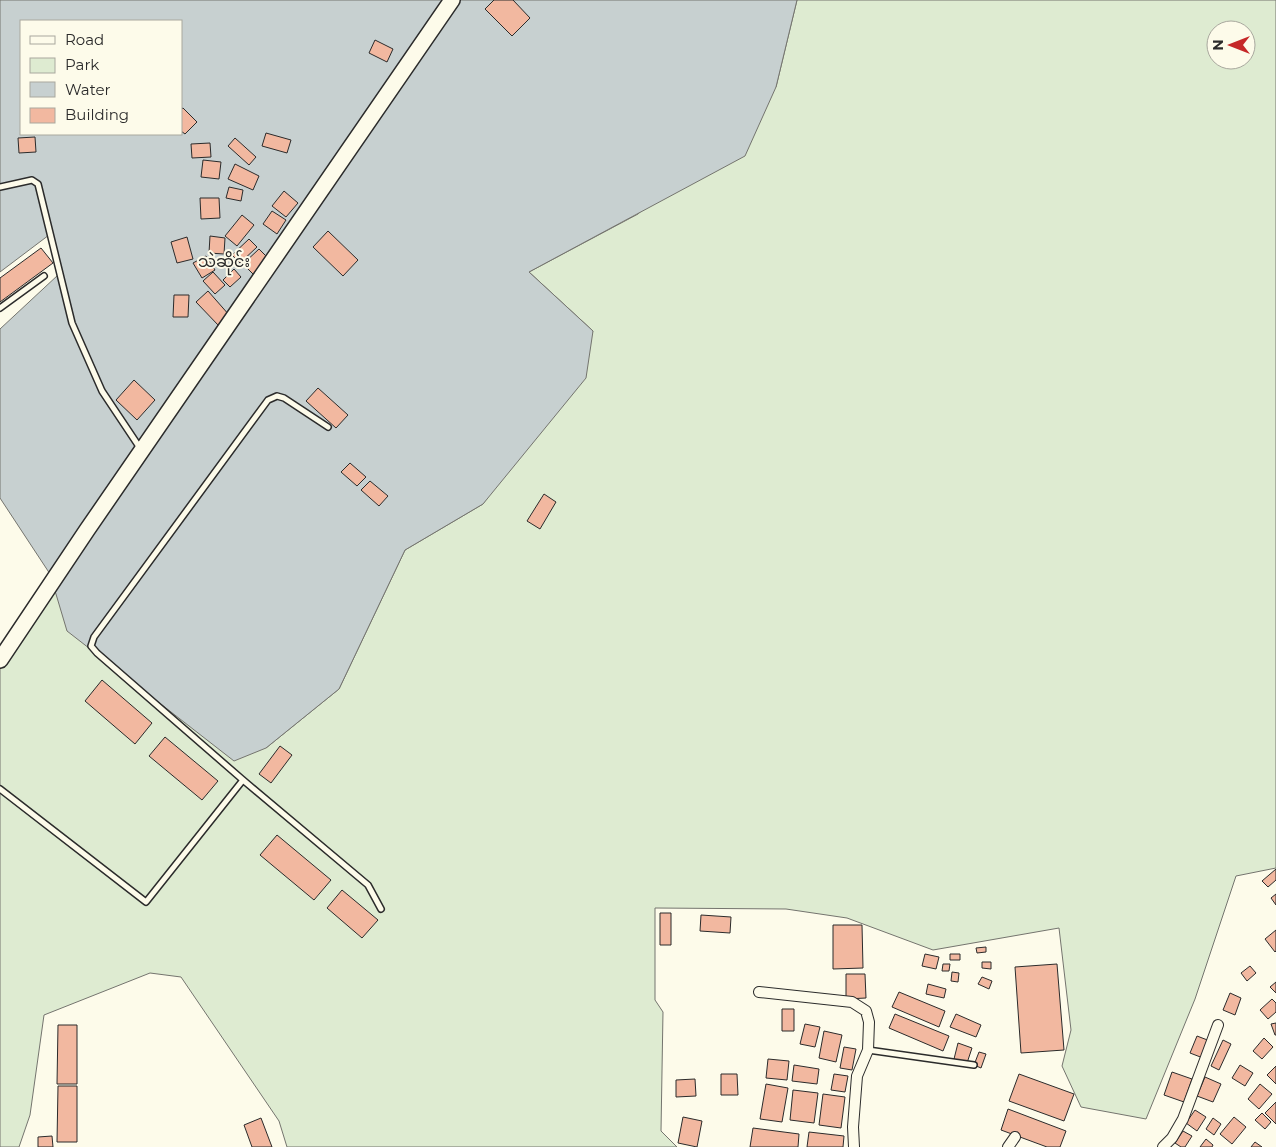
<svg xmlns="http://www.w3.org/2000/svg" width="1276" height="1147" viewBox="0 0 1276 1147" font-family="Montserrat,'Noto Sans Myanmar',sans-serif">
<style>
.green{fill:#deebd1;stroke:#74746e;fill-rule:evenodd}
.water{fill:#c7d0d0;stroke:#74746e;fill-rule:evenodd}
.building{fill:#f2b8a0;stroke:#2b2b2b}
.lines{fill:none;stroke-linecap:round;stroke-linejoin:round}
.lane-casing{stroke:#2b2b2b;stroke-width:8}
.street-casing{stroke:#2b2b2b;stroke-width:12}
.secondary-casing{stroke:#2b2b2b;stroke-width:18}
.lane{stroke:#fdfbea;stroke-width:5}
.street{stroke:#fdfbea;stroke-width:10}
.secondary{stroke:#fdfbea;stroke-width:15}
.labels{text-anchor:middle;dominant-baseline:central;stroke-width:4;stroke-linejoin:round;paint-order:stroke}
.quarter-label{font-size:16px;fill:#2b2b2b;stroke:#fdfbea}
</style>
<rect width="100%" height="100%" fill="#fdfbea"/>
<!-- green -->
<path class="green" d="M797,0h479v868l-40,8 -41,123 -49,120 -65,-12 -19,-41 9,-36 -12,-102 -126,22 -86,-32 -61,-9 -131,-1v92l8,12 -2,119 16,16h-390l-8,-26 -98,-144 -31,-4 -106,42 -14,100 -11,32h-19v-492l50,-81 216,174 73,-59 66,-139 78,-46 110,-173 -64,-59 109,-58 138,-127zM1216,30h30v30h-30z"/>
<!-- water -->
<path class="water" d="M0,0h797l-21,87 -31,69 -216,116 64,59 -7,47 -103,126 -78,46 -66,139 -73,59 -32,13 -167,-130 -17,-57 -50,-76v-169l58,-54 -9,-40 -49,37zM21,21h160v113h-160z"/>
<!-- building -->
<path class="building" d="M494,0h19l17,18 -18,18 -27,-27z
M375,40l18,9 -6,13 -18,-9z
M183,108l14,14 -12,12 -4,-3v-22z
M266,133l25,7 -4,13 -25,-7z
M35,137l1,15 -17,1 -1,-15z
M235,138l21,19 -7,8 -21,-19z
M210,143l1,14 -19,1 -1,-14z
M203,160l18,2 -2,17 -18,-2z
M235,164l24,12 -6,14 -25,-11z
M229,187l14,3 -2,11 -15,-3z
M284,191l14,12 -12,14 -14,-11z
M200,198h19l1,20 -19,1z
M272,211l14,9 -9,14 -14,-10z
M242,215l12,10 -17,21 -12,-10z
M328,231l30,29 -15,16 -30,-29z
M210,236l15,2 -1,16 -15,-1z
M187,237l6,22 -16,4 -6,-21z
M249,239l8,8 -17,16 -8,-8z
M41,248l12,15 -53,39v-24z
M259,249l10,10 -16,15 -10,-10z
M206,256l9,14 -13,8 -9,-15z
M234,269l7,8 -11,10 -7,-7z
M213,272l12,13 -10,9 -12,-13z
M208,291l22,25 -11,10 -23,-24z
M174,295h15l-1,22h-15z
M134,380l21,20 -18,20 -21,-20z
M318,388l30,27 -12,13 -30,-27z
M350,463l16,14 -9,9 -16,-14z
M370,481l18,15 -9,10 -18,-16z
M544,494l12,8 -16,27 -13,-8z
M102,680l50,43 -17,21 -50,-43z
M165,737l53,44 -16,19 -53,-44z
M280,746l12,9 -21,28 -12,-9z
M277,835l54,45 -17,20 -54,-45z
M1276,869v11l-8,7 -6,-6z
M342,890l36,30 -16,18 -35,-30z
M1276,894v11l-5,-7z
M660,913h11v32h-11z
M701,915l30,2 -1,16 -30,-2z
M833,925h29l1,43 -30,1z
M1276,930v21l-1,1 -10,-13z
M986,947v5l-9,1 -1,-5z
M925,954l14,3 -3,12 -14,-3z
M950,954h10v6h-10z
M982,962h9v7l-9,-1z
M943,964h7l-1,7h-7z
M1057,964l7,86 -43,3 -6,-86z
M1250,966l6,7 -9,8 -6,-8z
M952,972l7,1 -1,9 -7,-1z
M846,974h19l1,24 -20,1z
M982,977l10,4 -3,8 -11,-5z
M1276,982v11l-6,-6z
M928,984l18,5 -2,9 -18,-4z
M899,992l46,19 -6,16 -47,-20z
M1230,993l11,5 -6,17 -12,-5z
M1272,999l4,4v9l-8,7 -8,-9z
M782,1009h12v22h-12z
M895,1014l54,22 -6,15 -54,-23z
M956,1014l25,11 -5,12 -26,-10z
M1276,1023v12h-1l-4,-11z
M805,1024l15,3 -5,20 -15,-3z
M58,1025h19v59h-20z
M824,1031l18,4 -6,27 -17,-4z
M1197,1036l13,5 -7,17 -13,-5z
M1264,1038l9,9 -11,12 -9,-8z
M1223,1040l8,4 -12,26 -8,-4z
M958,1043l14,5 -5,15 -13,-4z
M844,1047l12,2 -4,21 -12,-2z
M979,1052l7,2 -5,14 -7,-3z
M768,1059l21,2 -2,19 -21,-2z
M794,1065l25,4 -2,15 -25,-3z
M1240,1065l13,8 -8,13 -13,-8z
M1276,1066v18l-9,-9z
M1172,1072l20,7 -8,23 -20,-7z
M721,1074h16l1,21h-17z
M834,1074l14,2 -3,16 -14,-2z
M1019,1074l55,20 -10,27 -55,-20z
M1205,1077l16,7 -8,18 -16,-6z
M695,1079l1,17 -20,1v-17z
M766,1084l22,4 -6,34 -22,-3z
M1260,1084l12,10 -13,15 -11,-10z
M58,1086h19v56h-20z
M793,1090l25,3 -4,30 -24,-3z
M823,1094l22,3 -4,31 -22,-3z
M1276,1102v22l-11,-11z
M1008,1109l58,22 -6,16h-13l-46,-17z
M1195,1110l11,7 -9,14 -11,-8z
M1262,1113l9,9 -6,7 -10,-9z
M683,1117l19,4 -5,26 -19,-4z
M1234,1117l12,10 -14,17 -12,-10z
M261,1118l11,29h-20l-8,-22z
M1213,1118l8,6 -7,11 -8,-6z
M753,1128l46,6 -1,13h-48z
M1183,1131l9,5 -7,11h-4l-6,-4z
M809,1132l35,4 -1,11h-36z
M52,1136l1,11h-15v-10z
M1206,1139l7,6 -1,2h-12z
M1255,1142l7,5h-11z"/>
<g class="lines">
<!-- lane casing -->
<g class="lane-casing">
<path id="lane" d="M0,187l32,-7 6,4 34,139 30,68 38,57
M0,308l44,-32
M328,427l-44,-29 -7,-2 -9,4 -174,237 -3,9 6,7 146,127 125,105 13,24
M0,789l146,113 97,-122
M868,1050l106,15"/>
</g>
<!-- street casing -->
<g class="street-casing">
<path id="street" d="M759,992l93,10 14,9 3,11 -1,28 -11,26 -4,51 1,20
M1008,1147l7,-10
M1163,1147l9,-9 11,-19 35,-94"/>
</g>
<!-- secondary casing -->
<g class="secondary-casing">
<path id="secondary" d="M0,660l87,-130 365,-530"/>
</g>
<!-- lane -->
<use href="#lane" class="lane"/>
<!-- street -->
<use href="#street" class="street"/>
<!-- secondary -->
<use href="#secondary" class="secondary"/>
</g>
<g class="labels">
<!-- quarter labels -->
<g class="quarter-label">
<text x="224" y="261">သဲဆိုင်း</text>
</g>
</g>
<!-- legend -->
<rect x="20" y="20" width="162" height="115" fill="#fdfbea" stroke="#a9a89e"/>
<rect x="30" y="36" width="25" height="8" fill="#fdfbea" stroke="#a9a89e"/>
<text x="65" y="45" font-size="15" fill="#2b2b2b">Road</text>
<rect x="30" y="58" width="25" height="15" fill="#deebd1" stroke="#a9a89e"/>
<text x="65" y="70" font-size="15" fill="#2b2b2b">Park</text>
<rect x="30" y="82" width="25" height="15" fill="#c7d0d0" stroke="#a9a89e"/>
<text x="65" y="95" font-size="15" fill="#2b2b2b">Water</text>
<rect x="30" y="108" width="25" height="15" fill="#f2b8a0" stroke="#a9a89e"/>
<text x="65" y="120" font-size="15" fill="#2b2b2b">Building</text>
<!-- north arrow -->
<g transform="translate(1231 45) rotate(270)"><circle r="24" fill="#fdfbea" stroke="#a9a89e"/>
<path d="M0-4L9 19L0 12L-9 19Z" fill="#c62828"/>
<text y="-8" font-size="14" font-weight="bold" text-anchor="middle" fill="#2b2b2b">N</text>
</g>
</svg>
